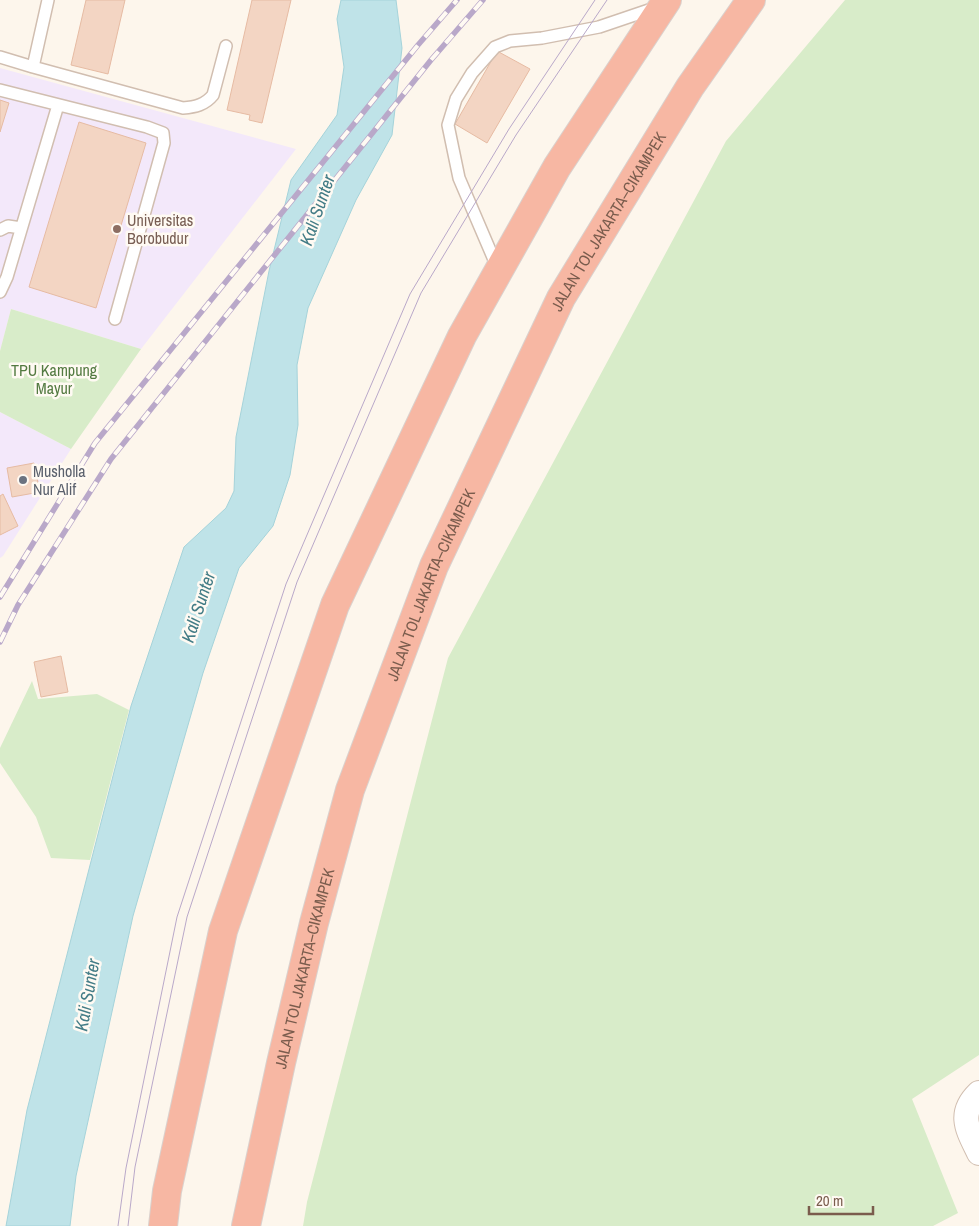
<svg xmlns="http://www.w3.org/2000/svg" width="979" height="1226" viewBox="0 0 979 1226" font-family="'Archivo Narrow',sans-serif">
<style>
.education{fill:#f3e8fa}
.green{fill:#d8ecc9}
.water{fill:#bfe3e8;stroke:#a5d3da}
.building{fill:#f3d5c3;stroke:#e6bba3}
.lines{fill:none;stroke-linecap:round;stroke-linejoin:round}
.service-casing{stroke:#d1beb0;stroke-width:14}
.minor-casing{stroke:#d1beb0;stroke-width:26}
.motorway-casing{stroke:#dad1cd;stroke-width:30}
.service{stroke:#fff;stroke-width:11}
.minor{stroke:#fff;stroke-width:24}
.motorway{stroke:#f7b7a3;stroke-width:28}
.tram{stroke:#b9a8c9;stroke-width:1}
.rail-casing{stroke:#b9a8c9;stroke-width:5.5}
.rail{stroke:#fffaf3;stroke-width:4;stroke-dasharray:11;stroke-linecap:butt}
.education-dot{fill:#8d6e63;stroke:#fffaf3;stroke-width:2}
.worship-dot{fill:#6b7280;stroke:#fffaf3;stroke-width:2}
.labels{text-anchor:middle;dominant-baseline:central;stroke-width:5;stroke-linejoin:round;paint-order:stroke}
.education-label{font-size:16px;fill:#785e54;stroke:#fffaf3;text-anchor:start}
.street-label{font-size:16px;fill:#7a5c4d;stroke:#fffaf3}
.park-label{font-size:16px;fill:#537a41;stroke:#fffaf3}
.worship-label{font-size:16px;fill:#5b616d;stroke:#fffaf3;text-anchor:start}
.water-label{font-size:18px;font-style:italic;fill:#437c86;stroke:#fffaf3}
</style>
<rect width="100%" height="100%" fill="#fdf6ec"/>
<!-- education -->
<path class="education" d="M0,68l296,81 -155,200 -130,-40 -11,42z
M0,412l71,37 -68,107 -3,2z"/>
<!-- green -->
<path class="green" d="M845,0h134v1055l-67,44 46,114 -25,13h-630l4,-24 141,-544 278,-517z
M11,309l130,40 -70,100 -71,-37v-61z
M32,681l6,18 59,-5 32,16 -39,150 -39,-2 -15,-41 -36,-54v-15z"/>
<!-- water -->
<path class="water" d="M341,0h55l6,48 -10,87 -36,65 -48,108 -11,57 1,60 -8,50 -17,51 -34,42 -36,105 -70,243 -57,260 -6,50h-64l21,-116 104,-404 53,-159 42,-39 8,-17 2,-54 33,-166 22,-91 46,-65 7,-48 -7,-48z"/>
<!-- building -->
<path class="building" d="M86,0h39l-17,74 -37,-9z
M252,0h39l-29,123 -13,-3 1,-5 -23,-5z
M497,51l33,18 -43,74 -32,-19z
M0,100l9,3 -9,29z
M79,122l67,21 -50,165 -67,-21z
M34,463l6,29 -28,5 -5,-29z
M3,494l15,32 -18,9v-39z
M61,656l7,36 -27,5 -7,-35z"/>
<g class="lines">
<!-- service casing -->
<g class="service-casing">
<path id="service" d="M0,57l33,10 150,41c12,-1 22,-3 30,-13l13,-49
M33,67l15,-67
M0,90l147,37 16,6 1,10 -49,176
M0,230l8,-4 13,2
M498,269l-39,-91 -11,-53 8,-26 16,-26 23,-26 15,-6 32,-3 57,-11 56,-19
M0,292l7,-15 51,-172"/>
</g>
<!-- minor casing -->
<g class="minor-casing">
<path id="minor" d="M979,1093c-22,21 -11,37 0,60"/>
</g>
<!-- motorway casing -->
<g class="motorway-casing">
<g id="motorway">
<path d="M163,1226l4,-35 56,-260 112,-326 127,-269 95,-169 110,-167"/>
<path id="s1" d="M246,1226l35,-163 33,-140 36,-133 84,-224 127,-268 129,-211 61,-87"/>
</g>
</g>
<!-- service -->
<use href="#service" class="service"/>
<!-- minor -->
<use href="#minor" class="minor"/>
<!-- motorway -->
<use href="#motorway" class="motorway"/>
<!-- tram -->
<path class="tram" d="M118,1226l8,-58 51,-251 109,-333 124,-290 99,-165 86,-129
M128,1226l7,-59 52,-250 110,-335 124,-289 95,-158 91,-135"/>
<!-- rail casing -->
<g class="rail-casing">
<path id="rail" d="M0,597l95,-154 323,-398 39,-45
M0,642l18,-37 93,-146 320,-399 52,-60"/>
</g>
<!-- rail -->
<use href="#rail" class="rail"/>
</g>
<!-- markers -->
<circle class="education-dot" cx="117" cy="229" r="5"/>
<circle class="worship-dot" cx="23" cy="480" r="5"/>
<g class="labels">
<!-- education labels -->
<g class="education-label">
<text x="127" y="220">Universitas<tspan x="127" dy="18">Borobudur</tspan></text>
</g>
<!-- street labels -->
<g class="street-label">
<text stroke="none"><textPath href="#s1" startOffset="1074">JALAN TOL JAKARTA–CIKAMPEK</textPath></text>
<text stroke="none"><textPath href="#s1" startOffset="669">JALAN TOL JAKARTA–CIKAMPEK</textPath></text>
<text stroke="none"><textPath href="#s1" startOffset="264">JALAN TOL JAKARTA–CIKAMPEK</textPath></text>
</g>
<!-- park labels -->
<g class="park-label">
<text x="54" y="370">TPU Kampung<tspan x="54" dy="18">Mayur</tspan></text>
</g>
<!-- worship labels -->
<g class="worship-label">
<text x="33" y="471">Musholla<tspan x="33" dy="18">Nur Alif</tspan></text>
</g>
<!-- water labels -->
<g class="water-label">
<text transform="translate(317 210) rotate(-71)">Kali Sunter</text>
<text transform="translate(198 607) rotate(-72)">Kali Sunter</text>
<text transform="translate(87 995) rotate(-80)">Kali Sunter</text>
</g>
</g>
<!-- scale -->
<path d="M809 1206v8h64v-8" fill="none" stroke="#7a5c4d" stroke-width="2.5"/>
<text x="816" y="1206" font-size="15" fill="#7a5c4d" stroke="#fffaf3" stroke-width="4" paint-order="stroke">20 m</text>
</svg>
